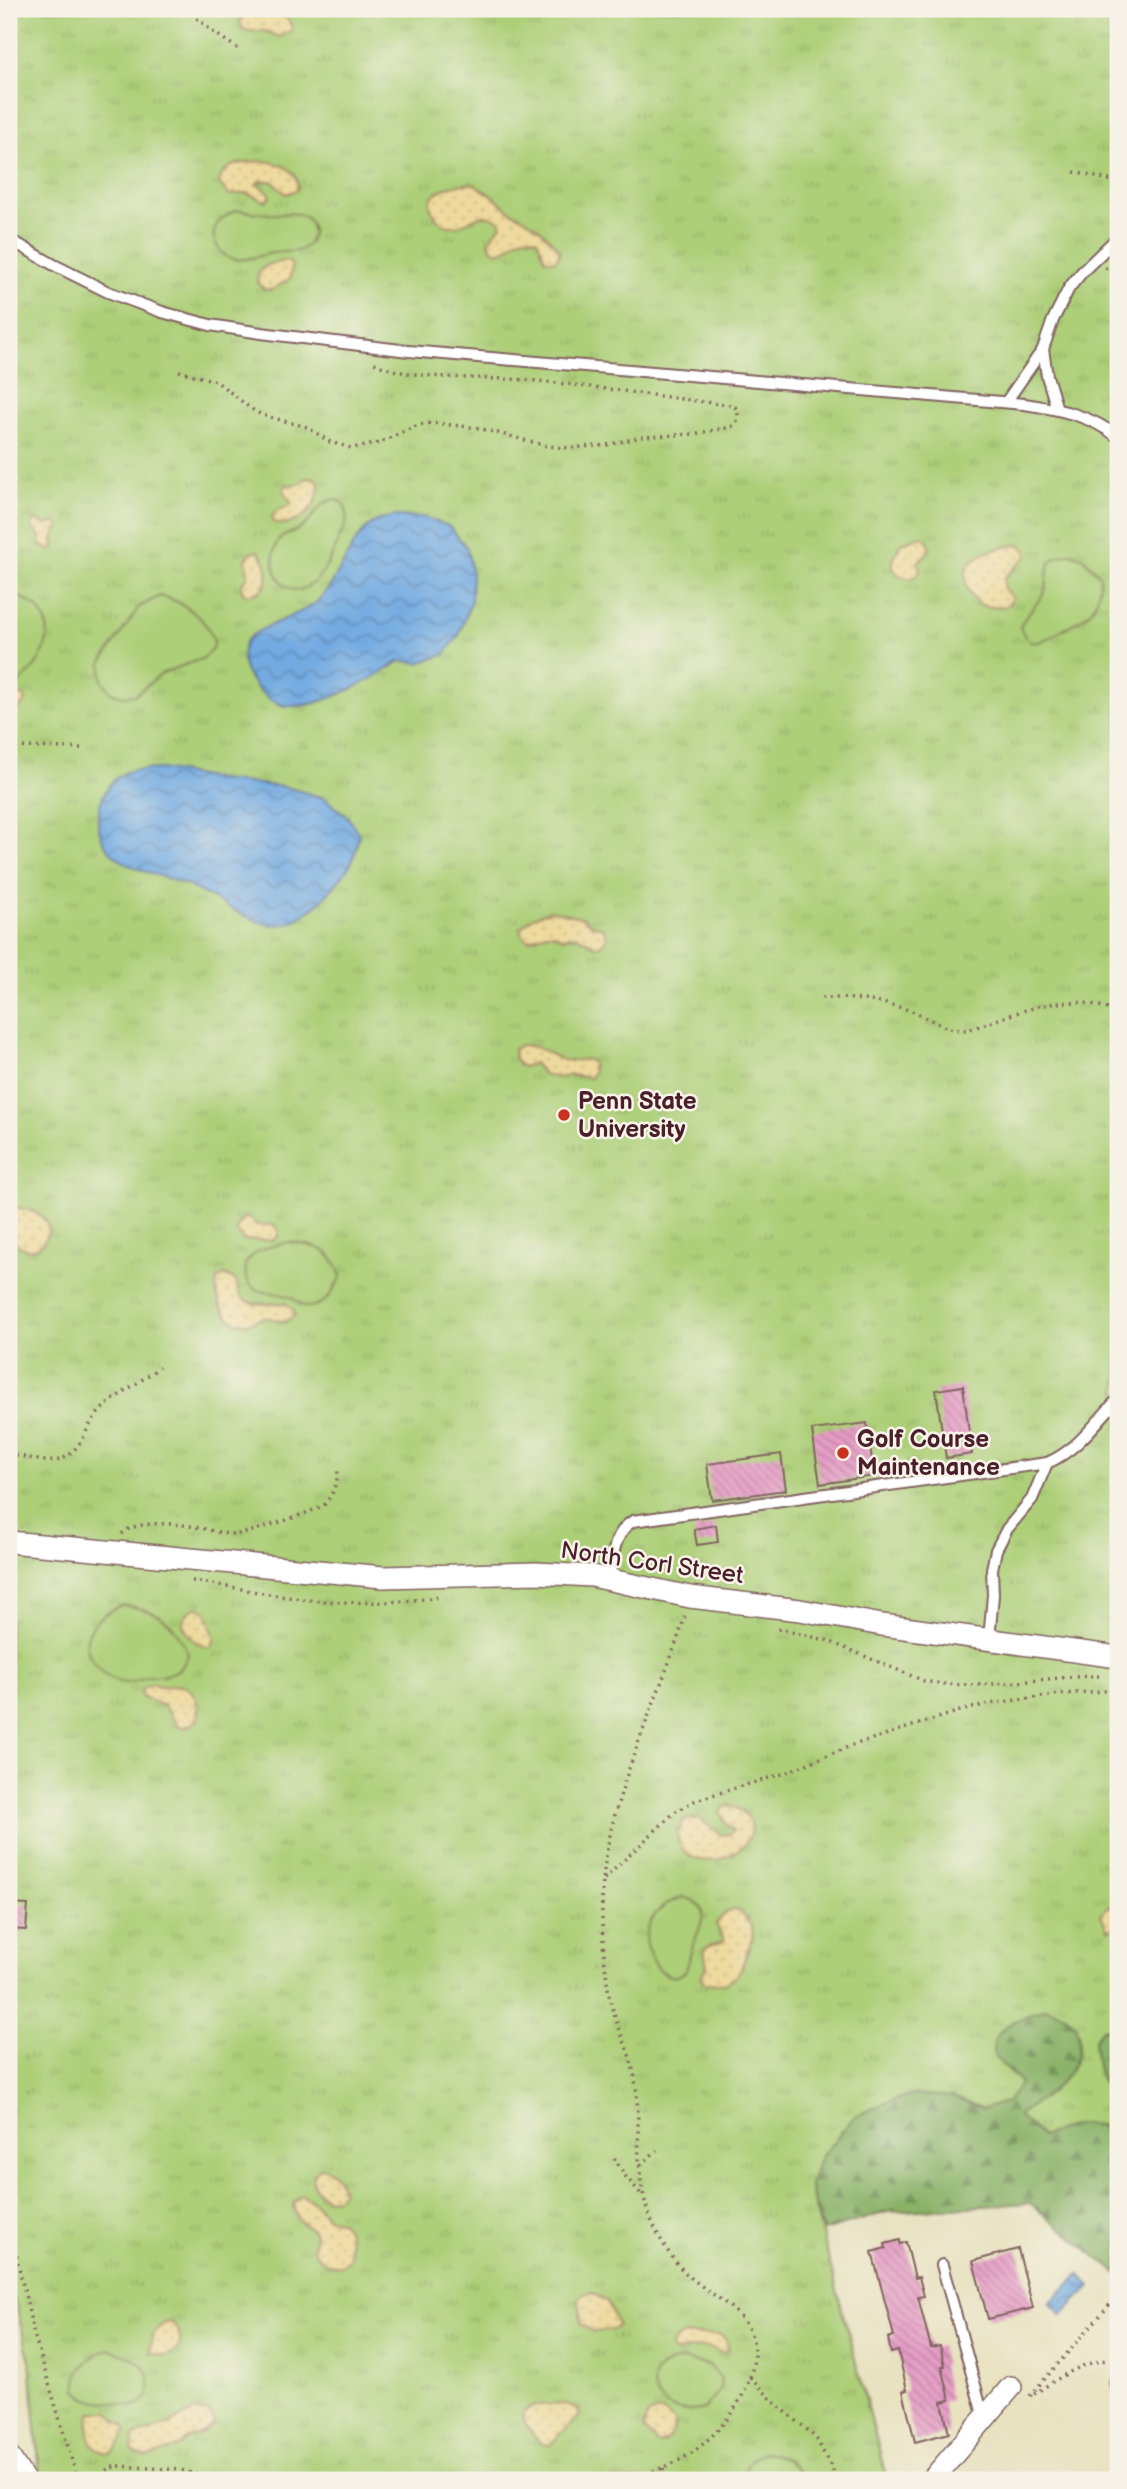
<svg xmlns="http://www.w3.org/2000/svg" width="1127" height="2489" viewBox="0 0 1127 2489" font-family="'Balsamiq Sans',sans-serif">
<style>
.grass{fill:url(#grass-tufts);stroke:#7c7752;stroke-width:2}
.forest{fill:url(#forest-firs);stroke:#6a684a;stroke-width:2}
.sand{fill:url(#sand-dots);stroke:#9c7c64;stroke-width:2}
.pitch{fill:#adcf78;stroke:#7c7752;stroke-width:2}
.water{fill:url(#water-waves);stroke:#5e6486;stroke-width:2}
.building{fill:url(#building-back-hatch)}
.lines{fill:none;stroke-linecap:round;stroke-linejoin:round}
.service-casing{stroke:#816360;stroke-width:14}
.minor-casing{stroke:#816360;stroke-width:24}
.path{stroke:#816360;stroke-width:3.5;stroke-dasharray:2 5;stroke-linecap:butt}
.service{stroke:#fff;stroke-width:10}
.minor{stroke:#fff;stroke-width:21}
.poi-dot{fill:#c8321e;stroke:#f7f3e8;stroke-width:2.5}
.labels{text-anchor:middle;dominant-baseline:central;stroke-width:5;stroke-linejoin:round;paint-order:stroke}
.poi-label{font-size:24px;font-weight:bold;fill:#4a1f2b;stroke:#f7f3e8;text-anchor:start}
.street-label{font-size:24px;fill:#4a1f2b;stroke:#f7f3e8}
</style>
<defs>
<pattern id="grass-tufts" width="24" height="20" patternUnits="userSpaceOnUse" patternTransform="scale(1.75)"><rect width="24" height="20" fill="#adcf78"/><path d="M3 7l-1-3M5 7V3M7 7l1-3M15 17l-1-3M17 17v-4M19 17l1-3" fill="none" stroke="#96b168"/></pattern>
<pattern id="forest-firs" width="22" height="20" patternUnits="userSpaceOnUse" patternTransform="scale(1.75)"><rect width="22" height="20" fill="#8ab268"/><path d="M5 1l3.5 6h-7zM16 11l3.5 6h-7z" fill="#739056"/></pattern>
<pattern id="sand-dots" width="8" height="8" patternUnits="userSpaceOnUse" patternTransform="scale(1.75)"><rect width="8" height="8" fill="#eeda9e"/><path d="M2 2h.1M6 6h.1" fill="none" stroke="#cebb88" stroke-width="1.8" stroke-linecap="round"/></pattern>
<pattern id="water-waves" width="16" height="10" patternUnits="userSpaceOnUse" patternTransform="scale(1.75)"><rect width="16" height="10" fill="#72aae1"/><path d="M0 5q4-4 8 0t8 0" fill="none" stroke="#608ab7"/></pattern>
<pattern id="building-back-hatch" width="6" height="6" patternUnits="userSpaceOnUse" patternTransform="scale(1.75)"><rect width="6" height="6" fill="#e59cc5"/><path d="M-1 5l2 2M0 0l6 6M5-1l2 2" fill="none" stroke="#bc7fa0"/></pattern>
</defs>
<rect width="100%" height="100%" fill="#f7f3e8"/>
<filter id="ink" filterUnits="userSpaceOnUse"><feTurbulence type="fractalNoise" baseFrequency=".0143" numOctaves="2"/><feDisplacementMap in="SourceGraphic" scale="14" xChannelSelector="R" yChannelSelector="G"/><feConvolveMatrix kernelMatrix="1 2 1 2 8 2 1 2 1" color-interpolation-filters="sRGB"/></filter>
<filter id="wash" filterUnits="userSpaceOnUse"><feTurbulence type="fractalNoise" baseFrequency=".00686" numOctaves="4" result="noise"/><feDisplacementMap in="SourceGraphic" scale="28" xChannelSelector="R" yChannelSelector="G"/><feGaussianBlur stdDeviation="1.57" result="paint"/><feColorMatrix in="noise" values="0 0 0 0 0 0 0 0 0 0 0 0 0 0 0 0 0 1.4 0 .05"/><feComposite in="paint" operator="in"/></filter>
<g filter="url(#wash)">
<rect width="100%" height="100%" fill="#e8e2c1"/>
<!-- grass -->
<path class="grass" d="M9,9h1109v2126l-309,50 78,295h-843l-4,-6 -10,-113 -21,-82z"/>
<!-- forest -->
<path class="forest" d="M1047,2008c7,3 16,5 21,9 7,6 11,15 11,24 0,35 -35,57 -61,74l24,22c32,-15 43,-16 76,-8v145l-88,-71 -143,9 -64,19 -14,-47 13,-29 33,-39 30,-13 29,-9 39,3 30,12 24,-7 13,-18c-5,-11 -16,-15 -22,-24 -19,-31 30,-45 49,-52z
M1118,2027v70c-22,-13 -22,-34 -24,-57l9,-11z"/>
<!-- sand -->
<path class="sand" d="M252,12l33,4 7,10 -1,5 -12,6 -14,-6h-16l-6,-2 -3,-8 4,-5z
M261,161c17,1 40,8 36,29l-11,4 -14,-13h-13l-2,3 13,9v4l-5,4 -18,-8 -18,2 -10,-12c4,-21 24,-20 42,-22z
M474,184l20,13 16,14 16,8 15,11 19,20 -3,9 -5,2 -7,-2 -8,-20c-23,-8 -22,10 -39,13l-7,-4 -2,-7 12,-16v-3c-25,-18 -29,7 -52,4 -5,0 -10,-5 -13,-9 -21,-25 19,-35 38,-33z
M287,261l5,4 -2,14 -19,11 -7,-1 -6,-6c-3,-17 15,-21 29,-22z
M312,477l6,3c6,23 -21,50 -43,43l-3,-5c3,-12 11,-7 20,-14l-9,-14 4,-5 13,-1 5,-5z
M36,520l10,5 10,-3 3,5 -6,11 2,9 -6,3 -9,-5v-9l-7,-6 -1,-5z
M922,536l6,5 2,9 -12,13 2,5 -2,6 -7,5c-25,-5 -20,-18 -10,-36z
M1019,545l7,5 1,6 -23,22v11l8,8 -2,6 -7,4c-7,0 -15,1 -22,-2 -10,-5 -18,-22 -15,-34 5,-18 37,-25 53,-26z
M258,551c14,17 14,42 -11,44l-5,-4v-7l6,-8 -2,-16 4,-7z
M20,694l4,2 2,5 -9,9h-8v-12z
M551,910l33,8 8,7 11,3 4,9 -4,7 -8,2 -19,-11 -13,3 -10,-5h-7l-17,7 -6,-4 -3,-8 13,-11z
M521,1045c14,0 25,7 37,13 8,5 20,2 29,1l5,4 1,9 -3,6 -19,-3 -11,3 -16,-3 -10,-12 -11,4 -4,-2 -4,-7 -1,-9z
M9,1208c14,-1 46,6 38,27 -8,23 -34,16 -38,-5 -2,-7 0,-15 0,-22z
M247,1217l10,8h17l4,5v6l-4,4h-31l-7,-10 5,-10z
M225,1275l11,6c3,30 27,22 49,22l8,6 2,6 -10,7c-7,-1 -14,-6 -22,-4 -7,2 -13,6 -21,5 -19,-1 -28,-29 -25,-44z
M200,1607l6,5 9,27 -4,8c-12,1 -22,-11 -28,-21 2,-12 5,-17 17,-19z
M153,1684c11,5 19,0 29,2 16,4 17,22 15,35l-13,7 -6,-2 -14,-20 -21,-8 -2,-4 2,-6z
M730,1805c59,24 -19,79 -47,45 -8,-10 -6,-19 1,-30l15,-2 22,17 9,-1 3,-4 -8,-7 -5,-11 4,-5z
M1118,1904v21l-10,5 -7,-15 7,-9z
M733,1910l7,1 12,16 1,9 -12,33 -7,9 -10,6 -19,-1 -5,-5 7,-12 -3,-16c6,-7 15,-4 20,-10l-8,-16 9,-11z
M321,2167c10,1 20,14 22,24l-6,7 -9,1c-15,-7 -21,-22 -7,-32z
M301,2195l13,7 14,16 14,4 7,11 1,26c-12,13 -29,4 -37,-9l2,-15 -2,-5c-11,-5 -19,-13 -20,-27z
M592,2293l15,8 11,24 -5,5 -21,2 -11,-8 -2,-26 5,-4z
M171,2322c9,7 11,17 7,27l-12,7 -15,-3c-3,-13 6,-30 20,-31z
M685,2335h35l6,5 3,10c-10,6 -11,-1 -21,-3 -12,-2 -22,6 -35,5l-2,-5 2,-6z
M566,2404l13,5v7l-29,29 -8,-1c-8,-8 -21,-21 -18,-33l13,-6z
M194,2411l13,1 6,5 1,7 -12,9 -14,5 -9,9 -33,11 -14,-7 2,-15 34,-11z
M94,2412h15l9,10 5,2 4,7 -12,19 -7,4c-20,-7 -22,-21 -17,-41z
M655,2412h9l10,9c0,12 -4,20 -15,23l-16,-15 4,-13z"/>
<!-- pitch -->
<path class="pitch" d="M237,210c11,1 21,3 32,4 11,1 22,-3 32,1 16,7 14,26 1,34 -7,4 -13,3 -21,3 -16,0 -31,10 -48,7 -7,-1 -12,-7 -16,-13 -10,-17 5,-30 20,-36z
M334,499c13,3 14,13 12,25 -10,19 -18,49 -36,61 -25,18 -43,-18 -34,-40 4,-12 22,-12 30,-21 10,-10 13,-21 28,-25z
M1070,553l13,4 17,19c0,12 -1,23 -8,33 -8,11 -21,15 -32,22 -17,10 -30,21 -40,-4 6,-13 15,-21 23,-32 11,-18 -7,-36 27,-42z
M160,596c22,5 47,22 54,45l-2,8 -8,9 -41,15 -28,22 -12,1 -12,-4 -9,-12v-18l37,-55z
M9,597c9,-1 19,3 26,9 29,25 2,69 -26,83z
M290,1242c26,4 43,6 51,34 -8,17 -15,31 -36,31 -5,-3 -9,-7 -15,-10 -22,-9 -45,3 -45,-33 11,-16 27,-18 45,-22z
M122,1605c36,5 52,14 66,49 -5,20 -20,21 -38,22 -8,1 -17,8 -26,7 -11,-2 -20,-9 -27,-17 -24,-27 -2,-50 25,-61z
M683,1897c31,7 18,27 10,48 -3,9 -4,18 -8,27l-11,5c-12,-3 -18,-10 -23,-21 -14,-28 6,-51 32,-59z
M110,2349c10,4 21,7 30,14 15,12 14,39 -7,43 -8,1 -14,-4 -22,-4 -15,-2 -23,1 -34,-12 -2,-22 13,-35 33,-41z
M684,2360l25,5 12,15 -2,11 -15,18c-52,13 -73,-46 -20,-49z
M764,2452c19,4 31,9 39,28h-58c-2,-15 6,-22 19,-28z"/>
<!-- water -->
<path class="water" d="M394,516l29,1 26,9 18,22 5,26 -1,28 -12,33 -15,20 -25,8 -19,-2c-25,18 -93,56 -123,42 -10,-4 -18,-12 -24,-20 -10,-12 -13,-26 -8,-40 6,-14 53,-27 69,-39 25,-20 33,-59 55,-78 6,-6 17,-8 25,-10z
M162,769l58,11 66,7 38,11 23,18 12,18c-2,10 -3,22 -9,31 -14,22 -47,62 -77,60 -20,-1 -65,-31 -87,-40 -26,-11 -63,-15 -80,-39 -17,-24 -5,-67 24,-75 9,-3 22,-1 32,-2z
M1079,2274l12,12 -29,29 -12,-12z"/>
<g id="blocks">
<!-- building -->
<path class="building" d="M963,1386l9,68 -26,4 -10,-68z
M867,1423l7,53 -54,8 -8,-54z
M781,1454l5,36 -74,10 -5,-36z
M716,1525l2,17 -21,3 -3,-16z
M11,1904l17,1 -2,25 -17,-1z
M900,2240v4l6,-2 9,36 4,-1 5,19 -6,1 13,51 9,-2 5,20h-3l8,34 -8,2 7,31 -34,9 -12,-51 4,-1 -9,-39 -7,2 -3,-15 6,-2 -22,-84 14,-4 -1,-4z
M1018,2249l15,59 -45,11 -15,-58z"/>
</g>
</g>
<g filter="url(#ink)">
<use href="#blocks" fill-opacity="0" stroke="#816360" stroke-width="2"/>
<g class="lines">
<!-- service casing -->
<g class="service-casing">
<path id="service" d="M9,239l45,26 54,27 54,20 48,13 51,8 148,18 615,53c35,5 66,11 94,33
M1043,349l4,27 10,33
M1006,402l37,-53 10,-29 16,-32 13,-16 36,-35
M609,1579c4,-22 4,-46 24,-58l414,-58c31,-13 49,-41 71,-64
M989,1640l4,-45 -1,-26 4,-19 11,-21 25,-30 15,-36
M942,2265l42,153
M1118,2366l-3,17 3,13"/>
</g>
<!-- minor casing -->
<g class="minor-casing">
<path id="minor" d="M9,1542l374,35 153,-4 56,3 98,21 110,13 82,15 236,32
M9,2457l15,23
M932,2480l79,-93"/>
</g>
<!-- path -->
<path class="path" d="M186,9l27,23 27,18
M1074,172l44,10
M1105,268l13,4
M179,371l37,10 34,27 12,7 45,12 23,15 21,6 25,-4 42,-19 14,-2 47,5 68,18 22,2 38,-3 34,-8 52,-3 38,-7c8,-5 9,-12 4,-20l-6,-2c-67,-8 -135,-19 -203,-25 -38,-3 -123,1 -153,-18
M9,747l72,1
M822,998c30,-1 67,4 95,15 15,7 29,17 46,17 11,0 25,-8 36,-11 38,-14 81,-27 119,-5
M9,1454c36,6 54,19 75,-18 5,-10 10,-19 18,-27 17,-16 39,-27 57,-42
M122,1534c12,-14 56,-11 73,-7 14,2 28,8 43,7 10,0 80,-24 86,-29 9,-10 13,-22 14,-35
M192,1581c40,5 79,15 118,19 45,4 87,3 131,-3
M778,1629l48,11 98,41c57,11 118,-5 176,-5
M604,1879l72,-68 20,-11 86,-26 71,-29 107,-34 28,-7 73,-10 57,-4
M614,2158l12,19 16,18
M641,2165l16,-15
M9,2221l24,110 45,149
M750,2377l25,26 34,28 8,9 21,40
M1034,2394c22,-14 45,-31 72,-34
M1030,2396l88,-101
M663,2468l3,12
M96,2480l13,-12 11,-2 61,4 34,10
M619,2480c18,-4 38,-9 55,-17 37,-17 77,-64 80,-106 3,-43 -38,-57 -65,-81 -16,-14 -27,-33 -36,-52 -21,-45 -11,-97 -18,-145 -5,-32 -23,-59 -27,-91 -6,-43 -9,-89 -2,-132 14,-84 54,-160 79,-240"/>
<!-- service -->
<use href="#service" class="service"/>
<!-- minor -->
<use href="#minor" class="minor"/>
</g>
</g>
<!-- markers -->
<g class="poi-dot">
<circle cx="564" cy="1115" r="7"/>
<circle cx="843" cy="1453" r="7"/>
</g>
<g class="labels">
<!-- poi labels -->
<g class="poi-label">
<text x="578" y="1101">Penn State<tspan x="578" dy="28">University</tspan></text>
<text x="857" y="1439">Golf Course<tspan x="857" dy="28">Maintenance</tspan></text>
</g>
<!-- street labels -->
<g class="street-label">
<text transform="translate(652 1563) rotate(8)">North Corl Street</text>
</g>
</g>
<!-- margin -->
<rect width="1127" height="2489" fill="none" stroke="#f7f3e8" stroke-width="35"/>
</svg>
